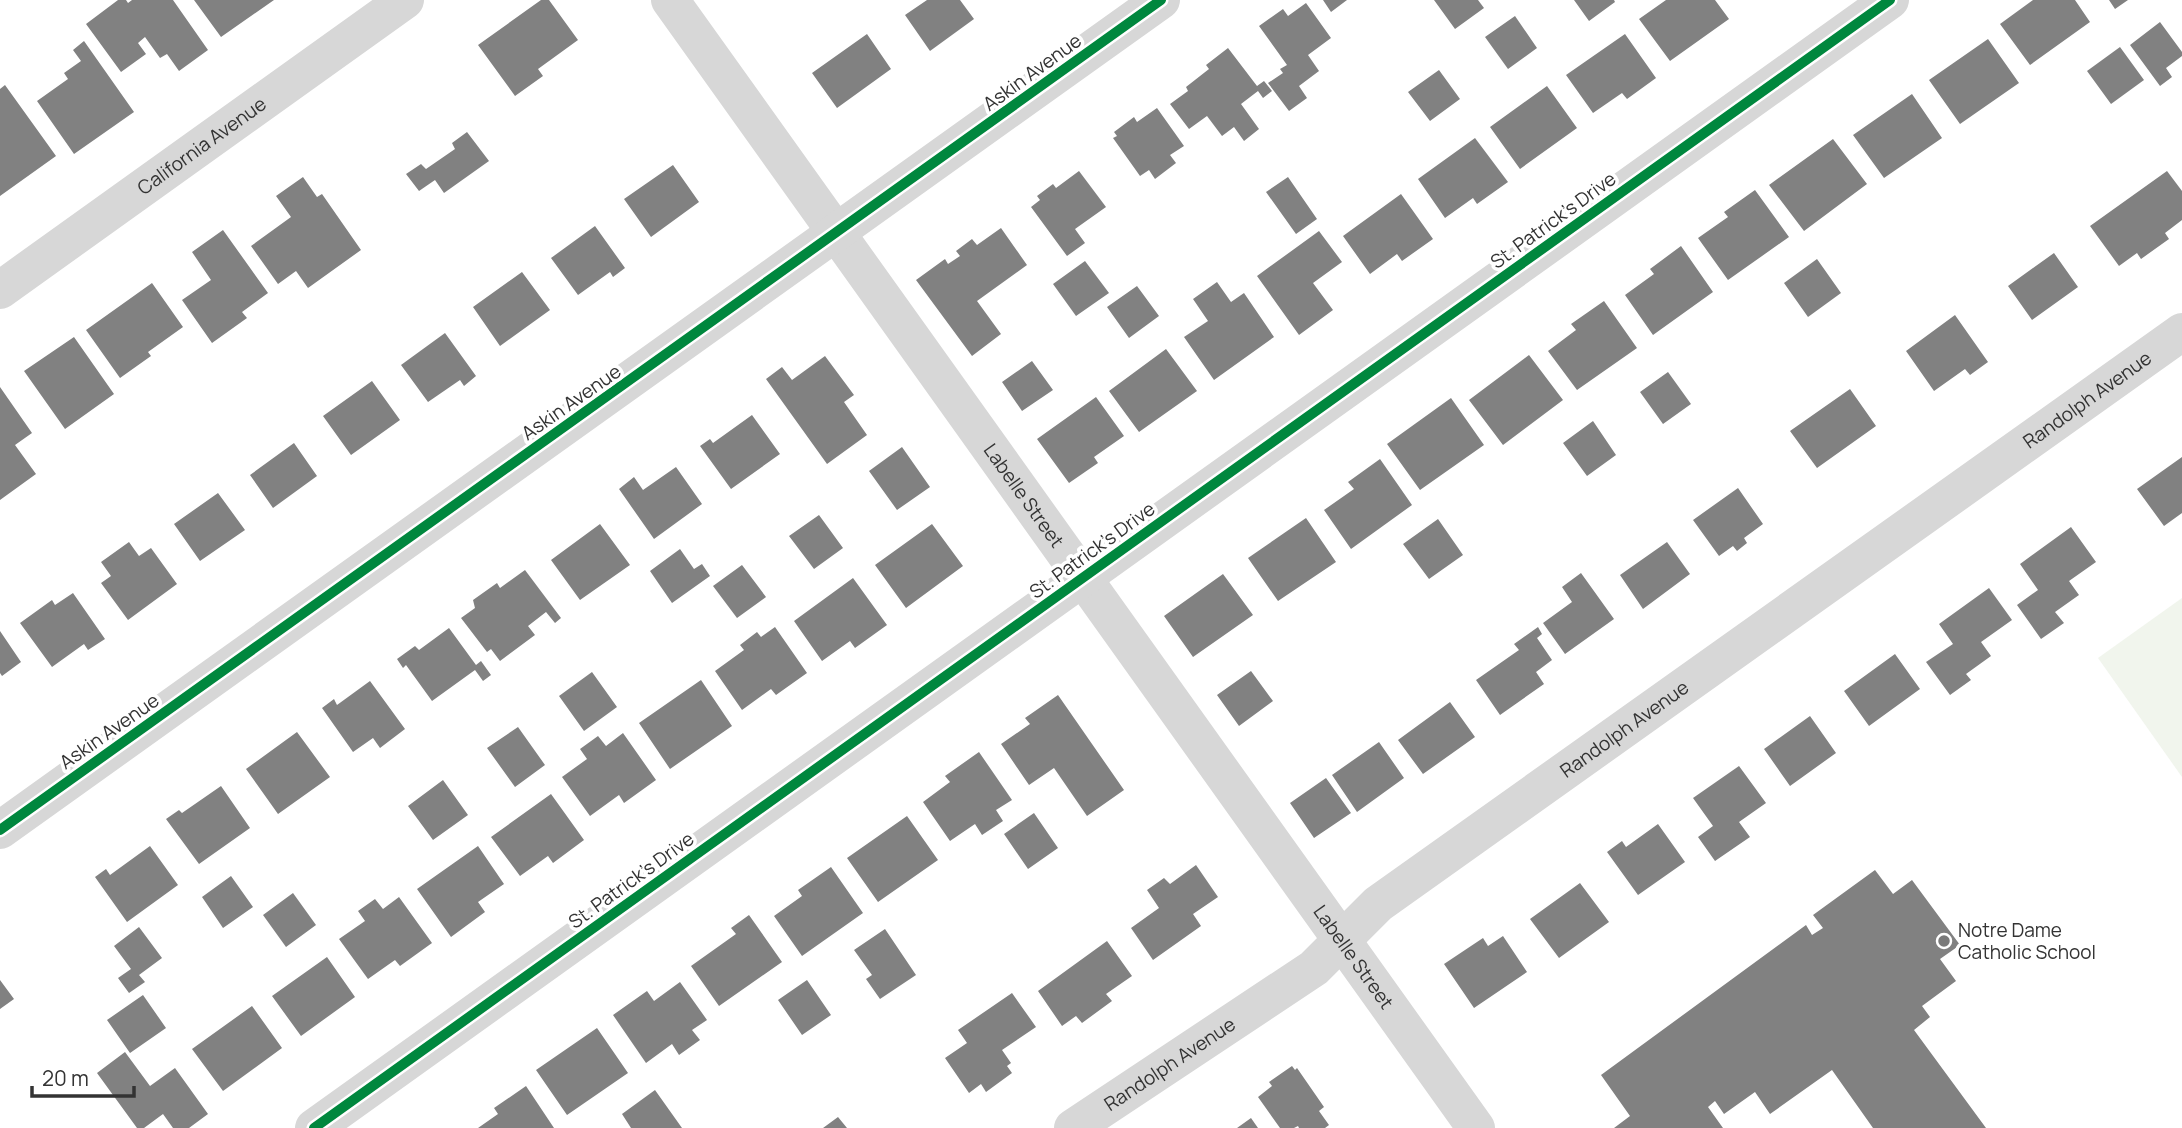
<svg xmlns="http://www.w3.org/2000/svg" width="2182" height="1128" viewBox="0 0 2182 1128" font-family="Manrope,sans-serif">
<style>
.green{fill:#f1f5ed}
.building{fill:#818181}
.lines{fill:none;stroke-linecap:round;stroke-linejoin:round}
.minor{stroke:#d7d7d7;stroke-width:38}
.cycleway-casing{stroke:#fff;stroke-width:15}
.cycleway{stroke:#00873e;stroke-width:10}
.poi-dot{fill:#7a7a7a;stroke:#fff;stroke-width:2.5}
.labels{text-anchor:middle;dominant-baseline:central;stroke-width:7;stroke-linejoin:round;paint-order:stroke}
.street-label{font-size:19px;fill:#333;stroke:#fff}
.poi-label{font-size:19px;fill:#333;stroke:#fff;text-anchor:start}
</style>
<rect width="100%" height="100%" fill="#fff"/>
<!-- green -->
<path class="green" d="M2182,598v179l-84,-119z"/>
<!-- building -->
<path class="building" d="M118,0h8l2,3 4,-3h41l35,50 -29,21 -12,-17 -7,4 -15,-21 -7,6 8,11 -25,18 -35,-48z
M194,0h80l-53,37z
M541,0h8l29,40 -40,29 5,7 -28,20 -37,-51z
M927,0h33l14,19 -44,32 -25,-36z
M1323,0h24l-16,12z
M1434,0h44l6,8 -29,21z
M1574,0h40l1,2 -26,19z
M1666,0h49l14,19 -59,42 -31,-42z
M2033,0h42l15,22 -60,43 -30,-41z
M2109,0h19l-13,9z
M1306,3l25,35 -23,17 11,16 -20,15 8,12 -18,13 -21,-28 15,-10 -3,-4 7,-4 -28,-39 24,-17 5,7z
M1515,16l22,32 -29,21 -23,-32z
M2160,22l22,30v4l-16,12 6,9 -12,9 -30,-41z
M867,34l24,35 -54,39 -25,-35z
M1625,34l31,44 -29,21 -5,-6 -29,20 -27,-38z
M1988,39l31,44 -59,41 -31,-44z
M84,41l50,71 -60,42 -37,-53 31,-22 -4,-6 17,-12 -8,-11z
M2120,47l24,33 -33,24 -24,-33z
M1228,48l29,38 7,-5 8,10 -9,7 -5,-7 -17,13 18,25 -15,12 -10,-14 -12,9 -15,-20 -18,13 -19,-25 18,-13 -2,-4 23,-18 -3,-4z
M1439,70l21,29 -30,22 -22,-29z
M5,85l51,71 -56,40v-107z
M1547,86l30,42 -57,41 -30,-42z
M1912,94l30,44 -58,40 -31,-43z
M1157,108l27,38 -14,9 6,8 -21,16 -6,-9 -9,6 -27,-38 4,-2 -3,-4 20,-15 3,5z
M467,132l22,29 -45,32 -9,-13 -16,11 -13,-17 15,-10 5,5 29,-20 -3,-6z
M1475,138l33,44 -31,22 -4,-6 -28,20 -27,-39z
M1833,139l34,45 -63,47 -35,-46z
M673,165l26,37 -48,35 -27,-38z
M1079,171l27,36 -31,22 10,14 -18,13 -36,-49 9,-7 -3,-4 16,-12 3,4z
M2167,171l15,20v29l-17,13 4,6 -28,20 -4,-6 -18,13 -29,-40z
M303,177l14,20 5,-3 39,56 -53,38 -12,-17 -18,13 -27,-38 40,-29 -15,-21z
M1288,177l29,42 -21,15 -30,-42z
M1755,190l34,47 -61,43 -30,-42 30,-21 -4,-5z
M1401,194l32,45 -31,22 -5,-7 -27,20 -27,-38z
M595,226l30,42 -12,9 -3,-5 -32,23 -27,-37z
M1001,228l26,37 -50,36 24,33 -29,22 -56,-76 29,-21 3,5 12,-8 -4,-5 16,-12 5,6z
M223,230l45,63 -26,19 5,6 -35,25 -30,-43 29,-20 -19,-28z
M1319,231l23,31 -29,21 20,27 -34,25 -42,-59z
M1681,246l32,46 -60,43 -28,-40 29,-21 -4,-5z
M2054,253l24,34 -46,33 -24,-34z
M1817,259l24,34 -33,24 -24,-34z
M1085,261l24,32 -33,23 -23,-32z
M522,272l28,38 -50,36 -27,-39z
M1217,282l14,20 13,-9 30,44 -60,43 -30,-43 24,-16 -15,-22z
M152,283l31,44 -35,25 3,4 -31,22 -34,-48z
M1137,286l22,30 -30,22 -22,-31z
M1604,301l33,47 -60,42 -29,-39 28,-21 -5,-6z
M1955,315l33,47 -18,13 -5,-6 -31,22 -28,-40z
M445,333l31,43 -12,10 -4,-6 -32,22 -27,-37z
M74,337l40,57 -49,35 -41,-58z
M1166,349l31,42 -58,41 -30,-41z
M1529,355l34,45 -60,45 -34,-45z
M825,356l29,39 -10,7 23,33 -40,29 -61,-85 16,-12 10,13z
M1032,361l21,29 -31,21 -20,-29z
M1668,372l23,32 -28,20 -23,-32z
M372,381l28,39 -49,35 -28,-39z
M0,387l32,46 -17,12 21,29 -36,26z
M1850,389l26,37 -59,42 -27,-37z
M1096,397l28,39 -30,21 4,6 -29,20 -32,-44z
M1451,398l33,47 -64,45 -33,-46z
M752,415l28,39 -49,35 -31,-43 10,-7 3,4z
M1593,421l23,34 -29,21 -24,-33z
M294,443l23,33 -44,32 -23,-33z
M902,447l28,40 -33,23 -28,-39z
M2182,457v56l-18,13 -27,-37z
M1380,459l32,46 -61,44 -27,-39 30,-21 -6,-7z
M676,467l26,37 -48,35 -35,-50 15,-12 9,13z
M1738,488l25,36 -19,14 3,5 -10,8 -4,-5 -14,10 -26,-36z
M218,493l27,37 -45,31 -26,-37z
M819,515l24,33 -29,21 -25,-33z
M1306,518l30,44 -58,39 -30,-43z
M1438,519l25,36 -34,24 -26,-35z
M600,524l30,41 -50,35 -29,-40z
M932,524l31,42 -57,42 -31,-43z
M2071,527l25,35 -27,19 10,14 -24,17 9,11 -23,16 -24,-34 21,-15 -18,-26z
M129,542l10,14 12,-8 26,36 -49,36 -27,-37 10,-7 -10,-14z
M1667,542l23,32 -47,35 -23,-34z
M680,549l14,20 8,-5 8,12 -38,27 -22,-32z
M742,565l24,32 -29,21 -24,-32z
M525,570l36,48 -6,5 -9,-11 -18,14 7,9 -35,26 -9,-12 -4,3 -26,-34 14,-10 -2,-8 24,-17 3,5z
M1581,573l33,46 -49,35 -22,-31 29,-21 -10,-15z
M1223,574l30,41 -60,42 -29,-41z
M853,578l34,47 -32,23 -5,-7 -28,20 -28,-40z
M1989,588l23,32 -31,22 10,14 -25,18 5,6 -21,15 -24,-33 27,-18 -14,-20z
M73,593l32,46 -17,11 -4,-6 -32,23 -32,-44 32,-23 3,5z
M775,627l32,46 -31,22 -5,-6 -29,21 -27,-39 29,-21 -4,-5 17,-13 4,5z
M1538,627l4,7 -5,4 15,22 -16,12 8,12 -44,31 -24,-35 43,-30 -5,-6z
M449,628l27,37 5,-4 10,14 -8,6 -8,-11 -43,31 -26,-36 -3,3 -6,-9 18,-13 4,4z
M0,631l21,31 -19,14 -2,-3z
M1895,654l25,35 -51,37 -25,-35z
M1251,671l22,30 -34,25 -22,-31z
M592,672l25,35 -33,24 -25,-35z
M701,680l31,46 -62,43 -31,-46z
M370,681l35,48 -25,19 -7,-10 -20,14 -31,-44 12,-9 3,6z
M1058,695l66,95 -37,26 -33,-48 -25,17 -28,-41 29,-20 -5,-6z
M1450,702l25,35 -52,37 -25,-34z
M1810,716l26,37 -46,33 -26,-37z
M518,727l27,38 -30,22 -28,-39z
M297,732l33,45 -52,37 -32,-45z
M623,733l33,47 -32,23 -5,-8 -29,21 -28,-39 25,-18 -7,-10 18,-13 8,10z
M1379,742l25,36 -47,34 -25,-37z
M979,752l33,48 -16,10 7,11 -21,14 -7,-11 -25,17 -27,-39 27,-20 -5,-6z
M1739,766l27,37 -27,19 11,15 -35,24 -17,-24 15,-11 -20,-28z
M1326,778l25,35 -37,25 -24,-35z
M443,780l25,35 -35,25 -25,-34z
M221,786l29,42 -51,36 -33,-45 13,-9 3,3z
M551,794l33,46 -31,23 -5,-7 -28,20 -29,-39z
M1034,813l24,35 -30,21 -24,-35z
M907,816l31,44 -60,42 -31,-44z
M1658,824l27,38 -47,33 -31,-43 15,-11 4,6z
M150,846l28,39 -51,37 -32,-45 11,-8 4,6z
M478,846l26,38 -26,18 7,10 -34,25 -34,-48z
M1196,865l22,32 -25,17 8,12 -48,34 -22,-32 28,-20 -12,-18 17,-12 6,6z
M831,867l32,46 -61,43 -28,-40 28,-20 -4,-6z
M1875,870l18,24 19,-14 48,65 -20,14 16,22 -34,25 8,11 -16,13 72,98h-113l-41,-58 -62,44 -15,-22 -31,22 -9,-13 -7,6 15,21h-109l16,-12 -29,-41 205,-150 6,10 11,-7 -10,-13z
M231,876l22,31 -30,21 -21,-31z
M1580,883l29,39 -50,36 -29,-39z
M293,893l23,32 -30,22 -23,-32z
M399,897l33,46 -32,23 -5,-6 -27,19 -29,-40 26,-18 -7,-10 17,-12 8,10z
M749,915l33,47 -63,44 -28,-40 45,-32 -5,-6z
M139,927l23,31 -23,17 6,7 -16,11 -11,-15 13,-9 -17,-23z
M885,929l31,46 -36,24 -14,-20 6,-4 -18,-25z
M1503,936l24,36 -53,36 -30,-44 39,-26 5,8z
M1107,941l25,35 -26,18 6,7 -30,22 -6,-7 -14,10 -24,-35z
M327,957l28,40 -54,39 -29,-40z
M0,980l14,19 -14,10z
M807,980l24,35 -29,20 -24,-35z
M680,982l27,38 -15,10 8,10 -21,15 -7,-11 -26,19 -33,-48 34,-24 7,10z
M1012,993l24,34 -34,23 9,13 -4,3 5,7 -26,19 -5,-8 -12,9 -24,-35 22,-15 -9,-13z
M143,995l23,33 -36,25 -23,-33z
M252,1006l30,42 -59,43 -31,-42z
M597,1028l31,45 -61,42 -31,-45z
M125,1052l25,34 25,-18 33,46 -19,14h-16l-10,-14 -19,14h-7l-40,-55z
M1292,1066l3,4 2,-2 27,39 -5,4 10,14 -4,3h-26l-1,-2 -4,2h-14l-22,-31 14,-11 -3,-4z
M526,1086l28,42h-76l20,-14 -4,-6z
M655,1090l27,38h-51l-9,-14z
M838,1117l9,11h-24z
M1251,1118l7,10h-21z"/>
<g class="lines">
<!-- minor -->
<g class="minor">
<path id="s1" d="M670,0l806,1128"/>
<path id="s2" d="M0,290l405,-290"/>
<path d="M0,830l1161,-830"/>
<path d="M314,1128l1576,-1128"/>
<path id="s3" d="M1073,1128l241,-160 64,-64 804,-572"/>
</g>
<!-- cycleway casing -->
<g class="cycleway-casing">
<path id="cycleway" d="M0,830l1161,-830
M314,1128l1576,-1128"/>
</g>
<!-- cycleway -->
<use href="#cycleway" class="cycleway"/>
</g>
<!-- markers -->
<circle class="poi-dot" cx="1944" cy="941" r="7"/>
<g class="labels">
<!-- street labels -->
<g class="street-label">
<text transform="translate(1032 72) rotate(-36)">Askin Avenue</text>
<text stroke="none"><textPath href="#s2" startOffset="248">California Avenue</textPath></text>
<text transform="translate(1553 220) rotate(-36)">St. Patrick's Drive</text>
<text stroke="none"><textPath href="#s3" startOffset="1250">Randolph Avenue</textPath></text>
<text transform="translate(571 402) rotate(-35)">Askin Avenue</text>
<text stroke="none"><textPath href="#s1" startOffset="609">Labelle Street</textPath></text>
<text transform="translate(1092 550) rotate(-36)">St. Patrick's Drive</text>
<text stroke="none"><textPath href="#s3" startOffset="682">Randolph Avenue</textPath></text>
<text transform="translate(109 731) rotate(-35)">Askin Avenue</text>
<text transform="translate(631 880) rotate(-36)">St. Patrick's Drive</text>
<text stroke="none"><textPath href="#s1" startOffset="1176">Labelle Street</textPath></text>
<text stroke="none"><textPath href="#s3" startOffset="116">Randolph Avenue</textPath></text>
</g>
<!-- poi labels -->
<g class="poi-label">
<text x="1958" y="930">Notre Dame<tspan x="1958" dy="22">Catholic School</tspan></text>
</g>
</g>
<!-- scale -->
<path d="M32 1086v10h102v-10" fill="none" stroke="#333333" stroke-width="3.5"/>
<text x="42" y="1086" font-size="21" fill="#333333" stroke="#ffffff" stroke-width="5" paint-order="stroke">20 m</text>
</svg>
